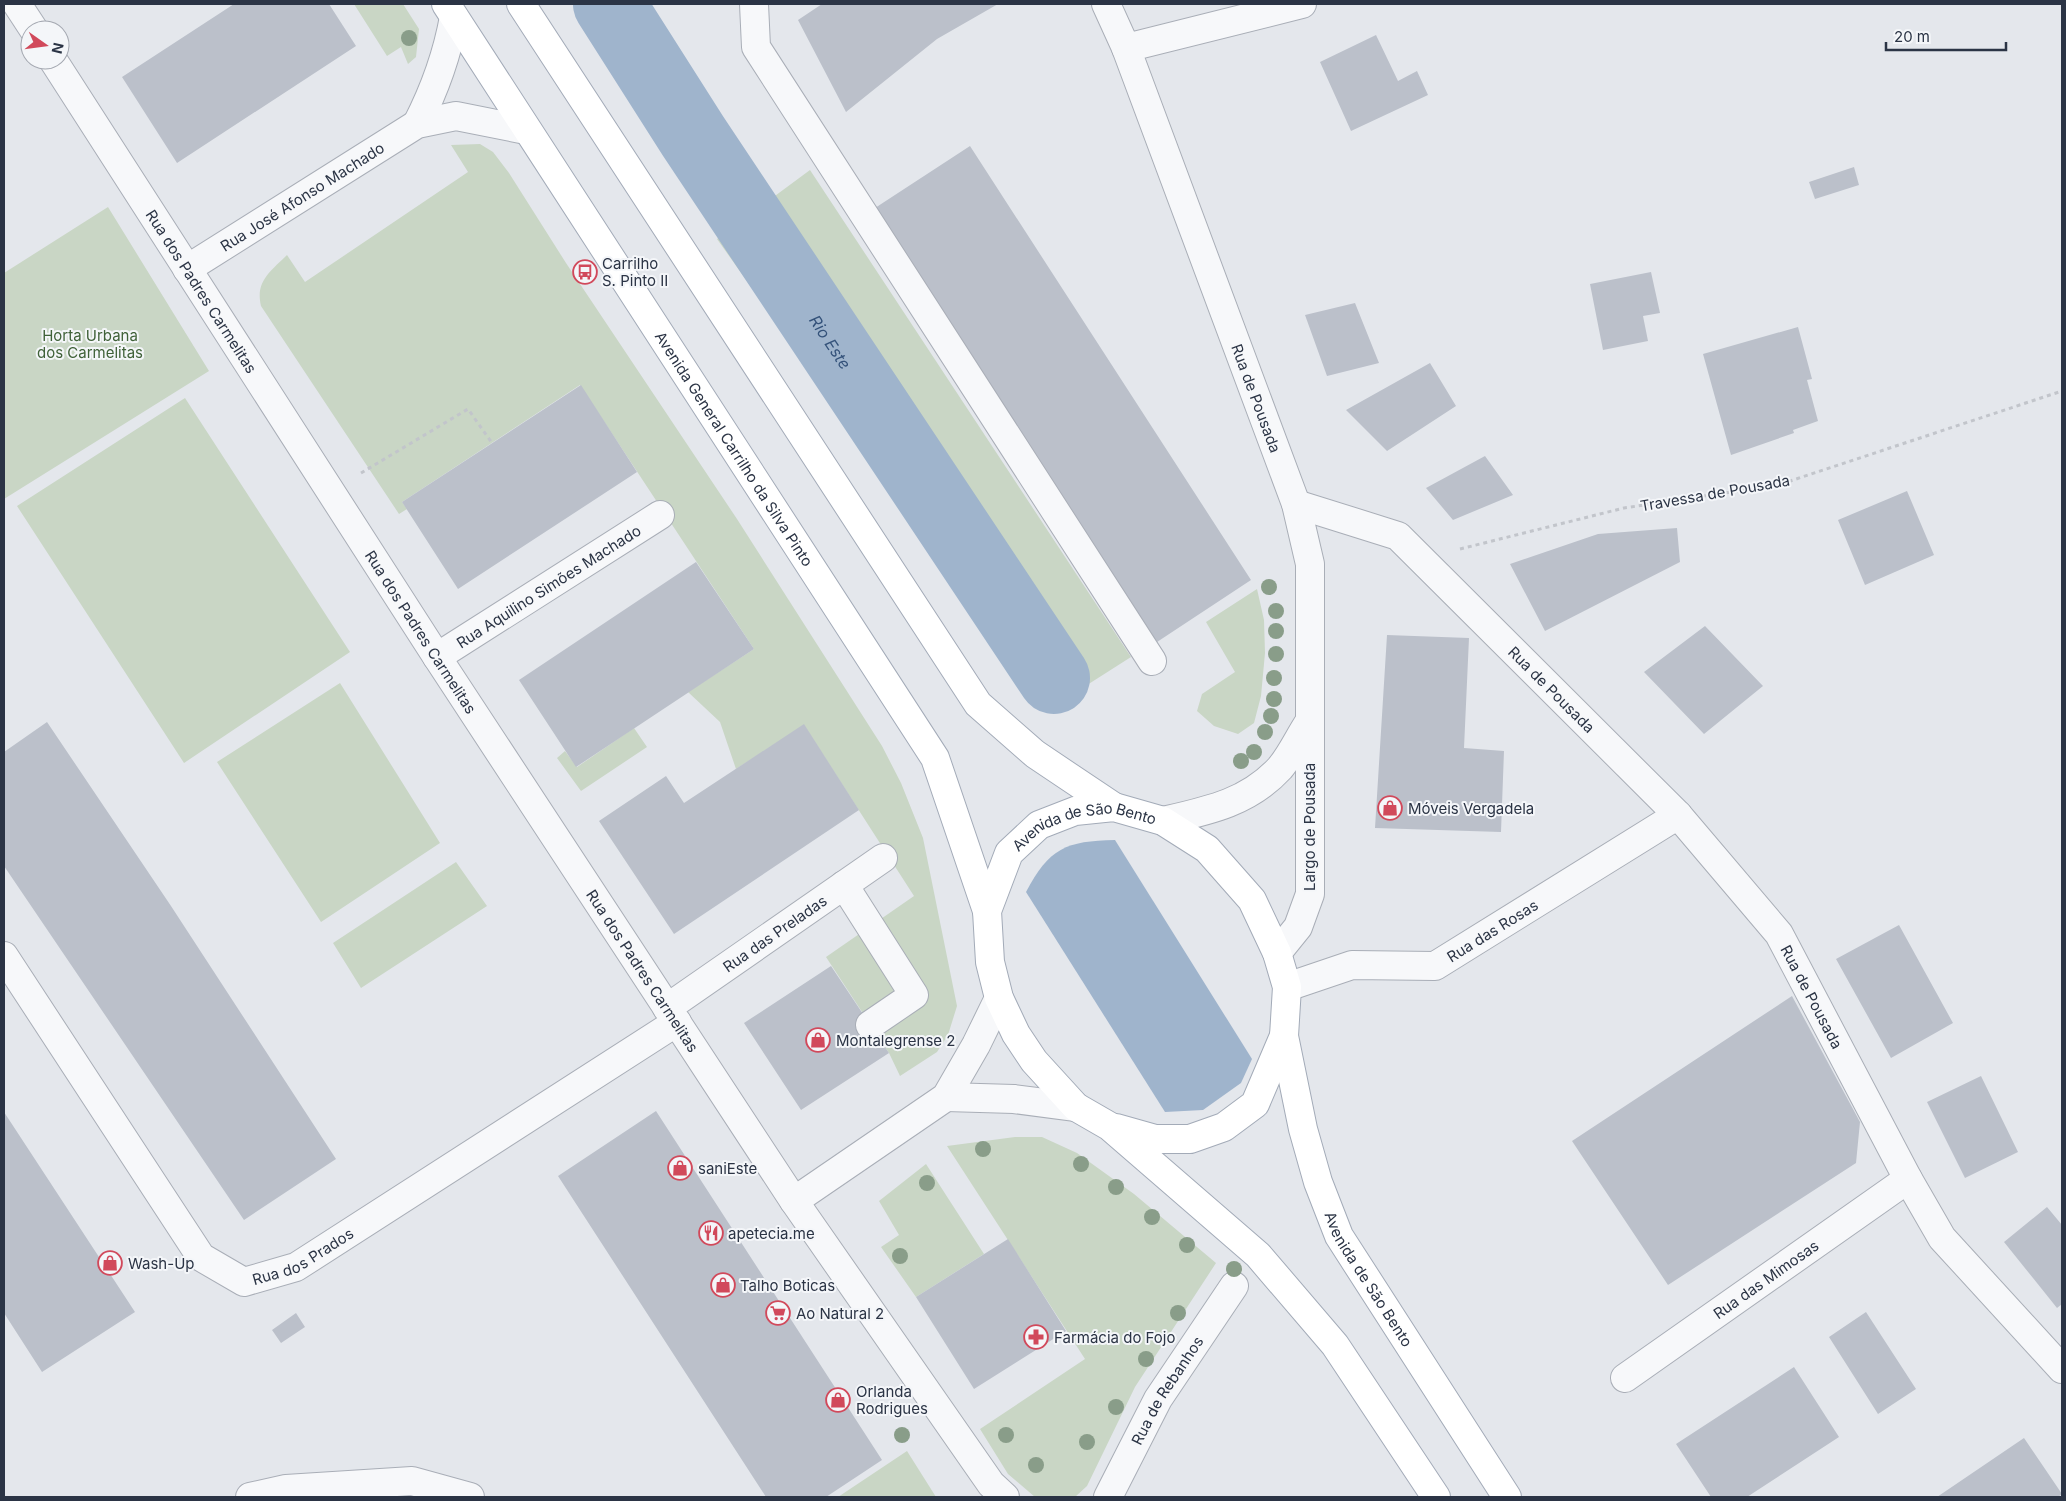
<svg xmlns="http://www.w3.org/2000/svg" width="2066" height="1501" viewBox="0 0 2066 1501" font-family="Inter,sans-serif">
<style>
.green{fill:#c9d6c5}
.water{fill:#9fb4cc}
.lines{fill:none;stroke-linecap:round;stroke-linejoin:round}
.river{stroke:#9fb4cc;stroke-width:72}
.building{fill:#bbc0ca}
.minor-casing{stroke:#a9aeb7;stroke-width:30}
.major-casing{stroke:#a3abb8;stroke-width:30}
.path{stroke:#c2c5cb;stroke-width:3;stroke-dasharray:4 4;stroke-linecap:butt}
.minor{stroke:#f7f8fa;stroke-width:28}
.major{stroke:#fff;stroke-width:28}
.tree{fill:#899d89}
.labels{text-anchor:middle;dominant-baseline:central;stroke-width:4;stroke-linejoin:round;paint-order:stroke}
.street-label{font-size:15px;fill:#2b3445;stroke:#f4f6f9}
.poi-label{font-size:15px;fill:#2b3445;stroke:#f4f6f9;text-anchor:start}
.park-label{font-size:15px;fill:#3f6138;stroke:#f4f6f9}
.water-label{font-size:16px;font-style:italic;fill:#34527a;stroke:#f4f6f9}
</style>
<rect width="100%" height="100%" fill="#e4e7ec"/>
<!-- green -->
<path class="green" d="M354,4h49l16,25 -3,28 -8,7 -7,-17 -14,9z
M480,144l13,8 16,21 57,90 171,256 145,227 19,37 22,55 34,168 -9,29 -11,17 -37,24 -11,-23 -63,-96 88,-61 -110,-171 -68,44 -16,-47 -32,-30 66,-43 -174,-264 -178,117 5,7 -8,5 -138,-208c-6,-25 10,-35 26,-51l18,27 163,-110 -17,-27z
M810,170l321,487 -80,51 -334,-469z
M108,207l101,164 -205,128v-226z
M185,398l165,254 -166,111 -167,-257z
M1257,589l7,31 1,33 -4,43 -7,27 -16,11 -24,-8 -17,-15 5,-17 33,-22 -29,-50z
M340,683l100,160 -119,79 -104,-160z
M634,728l13,19 -66,44 -24,-33 8,-7 12,16z
M456,862l31,44 -126,82 -28,-45z
M1015,1137h27l35,16 57,41 82,69 -81,124 -48,99 -12,11h-40l-27,-23 -28,-45 105,-70 -138,-213z
M926,1164l58,90 -68,43 -35,-50 18,-12 -20,-34z
M907,1451l29,46h-98z"/>
<!-- water -->
<path class="water" d="M1115,840l137,219 -11,24 -38,27 -38,2 -139,-220c23,-44 40,-51 89,-52z"/>
<g class="lines">
<!-- river -->
<path class="river" id="s1" d="M609,4l84,132 361,542"/>
</g>
<!-- building -->
<path class="building" d="M234,4h95l27,42 -179,117 -55,-86z
M822,4h176l-61,35 -91,73 -48,-92z
M1376,35l22,46 19,-10 11,24 -77,36 -31,-69z
M970,146l281,434 -94,62 -282,-434z
M1854,167l5,18 -44,14 -6,-17z
M1651,272l9,41 -17,3 5,25 -45,9 -13,-66z
M1355,303l24,60 -52,13 -22,-61z
M1798,327l14,52 -5,1 11,41 -25,9 1,3 -63,22 -28,-101z
M1430,363l26,43 -69,45 -41,-41z
M581,385l56,87 -179,117 -56,-87z
M1485,456l28,39 -60,25 -27,-32z
M1907,491l27,64 -69,30 -27,-65z
M1677,528l3,34 -135,69 -35,-67 88,-30z
M696,562l58,87 -178,118 -57,-87z
M1705,626l58,60 -59,48 -60,-62z
M1387,635l82,3 -5,110 40,3 -3,81 -126,-4z
M47,722l124,184 165,253 -92,61 -240,-354v-114z
M804,724l55,86 -185,124 -75,-113 67,-45 18,27z
M1899,925l54,98 -62,35 -55,-99z
M831,966l58,87 -88,57 -57,-87z
M1792,996l68,126 -4,41 -188,122 -96,-144z
M1981,1076l37,76 -53,26 -38,-76z
M656,1111l226,349 -56,37h-60l-208,-321z
M4,1112l131,200 -93,60 -38,-59z
M2047,1207l15,18v79l-5,4 -53,-66z
M1008,1239l58,92 -92,58 -58,-92z
M1866,1312l50,77 -38,25 -49,-77z
M296,1313l9,14 -24,16 -9,-13z
M1794,1367l45,70 -92,60h-36l-35,-53z
M2024,1438l38,56 -4,3h-121z"/>
<g class="lines">
<!-- minor casing -->
<g class="minor-casing">
<g id="minor">
<path d="M17,4l17,26"/>
<path d="M754,4l2,43 396,614"/>
<path id="s2" d="M1106,4l20,44 170,456 14,60v330l-12,33 -21,26"/>
<path d="M1126,48l176,-44"/>
<path id="s3" d="M53,60l384,597 357,544 197,283 14,13"/>
<path d="M417,124c18,-35 30,-68 37,-107"/>
<path id="s4" d="M187,269l230,-145 39,-8 70,14"/>
<path id="s5" d="M1296,504l102,32 280,279 101,119 129,245 34,59 120,131"/>
<path id="s6" d="M437,657l223,-142"/>
<path d="M1163,821c44,-10 85,-18 117,-53 11,-13 19,-31 29,-46"/>
<path d="M844,885l70,110 -44,30"/>
<path id="s7" d="M4,956l197,301 43,25 52,-15 381,-245"/>
<path id="s8" d="M1287,987l65,-22 83,1 243,-151"/>
<path id="s9" d="M667,1008l216,-150"/>
<path d="M946,1097l68,2 62,8"/>
<path d="M794,1201l152,-104 30,-52 23,-47"/>
<path id="s10" d="M1625,1378l283,-199"/>
<path d="M250,1497l36,-8 126,-8 58,16"/>
<path id="s11" d="M1108,1497l50,-98 76,-113"/>
</g>
</g>
<!-- major casing -->
<g class="major-casing">
<g id="major">
<path id="s12" d="M446,4l489,754 52,153"/>
<path d="M521,4l457,700 57,50 79,53"/>
<path d="M1116,1128l39,11h35l34,-12 31,-23 29,-68"/>
<path id="s13" d="M1436,1497l-101,-152 -77,-90 -149,-129 -33,-19 -42,-46 -18,-27 -17,-36 -9,-36 -3,-51 22,-58 30,-28 36,-14 39,-4 49,14 44,28 45,51 25,53 10,34 -3,49 19,93 15,53 21,54 168,261"/>
</g>
</g>
<!-- path -->
<path class="path" d="M361,473l107,-64 24,34
M1460,549l164,-41 154,-23 284,-94"/>
<!-- minor -->
<use href="#minor" class="minor"/>
<!-- major -->
<use href="#major" class="major"/>
</g>
<!-- trees -->
<g class="tree">
<circle cx="409" cy="38" r="8"/>
<circle cx="1269" cy="587" r="8"/>
<circle cx="1276" cy="611" r="8"/>
<circle cx="1276" cy="631" r="8"/>
<circle cx="1276" cy="654" r="8"/>
<circle cx="1274" cy="678" r="8"/>
<circle cx="1274" cy="699" r="8"/>
<circle cx="1271" cy="716" r="8"/>
<circle cx="1265" cy="732" r="8"/>
<circle cx="1254" cy="752" r="8"/>
<circle cx="1241" cy="761" r="8"/>
<circle cx="983" cy="1149" r="8"/>
<circle cx="1081" cy="1164" r="8"/>
<circle cx="927" cy="1183" r="8"/>
<circle cx="1116" cy="1187" r="8"/>
<circle cx="1152" cy="1217" r="8"/>
<circle cx="1187" cy="1245" r="8"/>
<circle cx="900" cy="1256" r="8"/>
<circle cx="1234" cy="1269" r="8"/>
<circle cx="1178" cy="1313" r="8"/>
<circle cx="1146" cy="1359" r="8"/>
<circle cx="1116" cy="1407" r="8"/>
<circle cx="902" cy="1435" r="8"/>
<circle cx="1006" cy="1435" r="8"/>
<circle cx="1087" cy="1442" r="8"/>
<circle cx="1036" cy="1465" r="8"/>
</g>
<!-- icons -->
<defs>
<g id="bus-ring" transform="scale(1.25)"><circle r="9.5" fill="#f4f6f9" stroke="#d1495b" stroke-width="1.5"/><path d="M-5-6H5V4H4V6H2V4H-2V6H-4V4H-5ZM-3.5-4V0h7V-4ZM-3.5 1.2v1.5H-2V1.2ZM2 1.2v1.5H3.5V1.2Z" fill="#d1495b"/></g>
<g id="shop-ring" transform="scale(1.25)"><circle r="9.5" fill="#f4f6f9" stroke="#d1495b" stroke-width="1.5"/><path d="M-5-2.5h2.3a2.7 3.5 0 0 1 5.4 0H5L5.5 6h-11ZM-1.5-2.5h3a1.5 2.3 0 0 0-3 0Z" fill="#d1495b"/></g>
<g id="restaurant-ring" transform="scale(1.25)"><circle r="9.5" fill="#f4f6f9" stroke="#d1495b" stroke-width="1.5"/><path d="M-5-6h1v4h1v-4h1v4h1v-4h1v5L-1.5 .5V6h-2V.5L-5-1ZM5-6V6H3V1.5H1.5Q1.5-4 5-6Z" fill="#d1495b"/></g>
<g id="supermarket-ring" transform="scale(1.25)"><circle r="9.5" fill="#f4f6f9" stroke="#d1495b" stroke-width="1.5"/><path d="M-6-5.5h2.5l.6 2H6L4.5 2H-2.5L-4.4-4H-6ZM-1.5 3.2a1.3 1.3 0 1 0 .1 0ZM3 3.2a1.3 1.3 0 1 0 .1 0Z" fill="#d1495b"/></g>
<g id="pharmacy-ring" transform="scale(1.25)"><circle r="9.5" fill="#f4f6f9" stroke="#d1495b" stroke-width="1.5"/><path d="M-2-6h4v4h4v4h-4v4h-4v-4h-4v-4h4Z" fill="#d1495b"/></g>
</defs>
<g fill-rule="evenodd">
<use href="#bus-ring" x="585" y="272"/>
<use href="#shop-ring" x="1390" y="808"/>
<use href="#shop-ring" x="818" y="1040"/>
<use href="#shop-ring" x="680" y="1168"/>
<use href="#restaurant-ring" x="711" y="1233"/>
<use href="#shop-ring" x="110" y="1263"/>
<use href="#shop-ring" x="723" y="1285"/>
<use href="#supermarket-ring" x="778" y="1313"/>
<use href="#pharmacy-ring" x="1036" y="1337"/>
<use href="#shop-ring" x="838" y="1400"/>
</g>
<g class="labels">
<!-- street labels -->
<g class="street-label">
<text stroke="none"><textPath href="#s4" startOffset="136">Rua José Afonso Machado</textPath></text>
<text stroke="none"><textPath href="#s3" startOffset="275">Rua dos Padres Carmelitas</textPath></text>
<text stroke="none"><textPath href="#s2" startOffset="422">Rua de Pousada</textPath></text>
<text stroke="none"><textPath href="#s12" startOffset="530">Avenida General Carrilho da Silva Pinto</textPath></text>
<text transform="translate(1715 493) rotate(-10)">Travessa de Pousada</text>
<text stroke="none"><textPath href="#s6" startOffset="132">Rua Aquilino Simões Machado</textPath></text>
<text stroke="none"><textPath href="#s3" startOffset="680">Rua dos Padres Carmelitas</textPath></text>
<text stroke="none"><textPath href="#s5" startOffset="324">Rua de Pousada</textPath></text>
<text transform="translate(1309 827) rotate(-90)">Largo de Pousada</text>
<text stroke="none"><textPath href="#s13" startOffset="906">Avenida de São Bento</textPath></text>
<text stroke="none"><textPath href="#s8" startOffset="219">Rua das Rosas</textPath></text>
<text stroke="none"><textPath href="#s9" startOffset="131">Rua das Preladas</textPath></text>
<text stroke="none"><textPath href="#s3" startOffset="1085">Rua dos Padres Carmelitas</textPath></text>
<text stroke="none"><textPath href="#s5" startOffset="729">Rua de Pousada</textPath></text>
<text stroke="none"><textPath href="#s7" startOffset="474">Rua dos Prados</textPath></text>
<text stroke="none"><textPath href="#s13" startOffset="1514">Avenida de São Bento</textPath></text>
<text stroke="none"><textPath href="#s10" startOffset="172">Rua das Mimosas</textPath></text>
<text stroke="none"><textPath href="#s11" startOffset="122">Rua de Rebanhos</textPath></text>
</g>
<!-- poi labels -->
<g class="poi-label">
<text x="602" y="263">Carrilho<tspan x="602" dy="17">S. Pinto II</tspan></text>
<text x="1408" y="808">Móveis Vergadela</text>
<text x="836" y="1040">Montalegrense 2</text>
<text x="698" y="1168">saniEste</text>
<text x="728" y="1233">apetecia.me</text>
<text x="128" y="1263">Wash-Up</text>
<text x="740" y="1285">Talho Boticas</text>
<text x="796" y="1313">Ao Natural 2</text>
<text x="1054" y="1337">Farmácia do Fojo</text>
<text x="856" y="1391">Orlanda<tspan x="856" dy="17">Rodrigues</tspan></text>
</g>
<!-- park labels -->
<g class="park-label">
<text x="90" y="335">Horta Urbana<tspan x="90" dy="17">dos Carmelitas</tspan></text>
</g>
<!-- water labels -->
<g class="water-label">
<text stroke="none"><textPath href="#s1" startOffset="404">Rio Este</textPath></text>
</g>
</g>
<!-- border -->
<rect width="2066" height="1501" fill="none" stroke="#2b3445" stroke-width="10"/>
<!-- north arrow -->
<g transform="translate(45 45) rotate(104)"><circle r="24" fill="#f4f6f9" stroke="#a4a8b1"/>
<path d="M0-4L9 19L0 12L-9 19Z" fill="#d1495b"/>
<text y="-8" font-size="14" font-weight="bold" text-anchor="middle" fill="#2b3445">N</text>
</g>
<!-- scale -->
<path d="M1886 42v8h120v-8" fill="none" stroke="#2b3445" stroke-width="2.5"/>
<text x="1894" y="42" font-size="15" fill="#2b3445" stroke="#f4f6f9" stroke-width="4" paint-order="stroke">20 m</text>
</svg>
